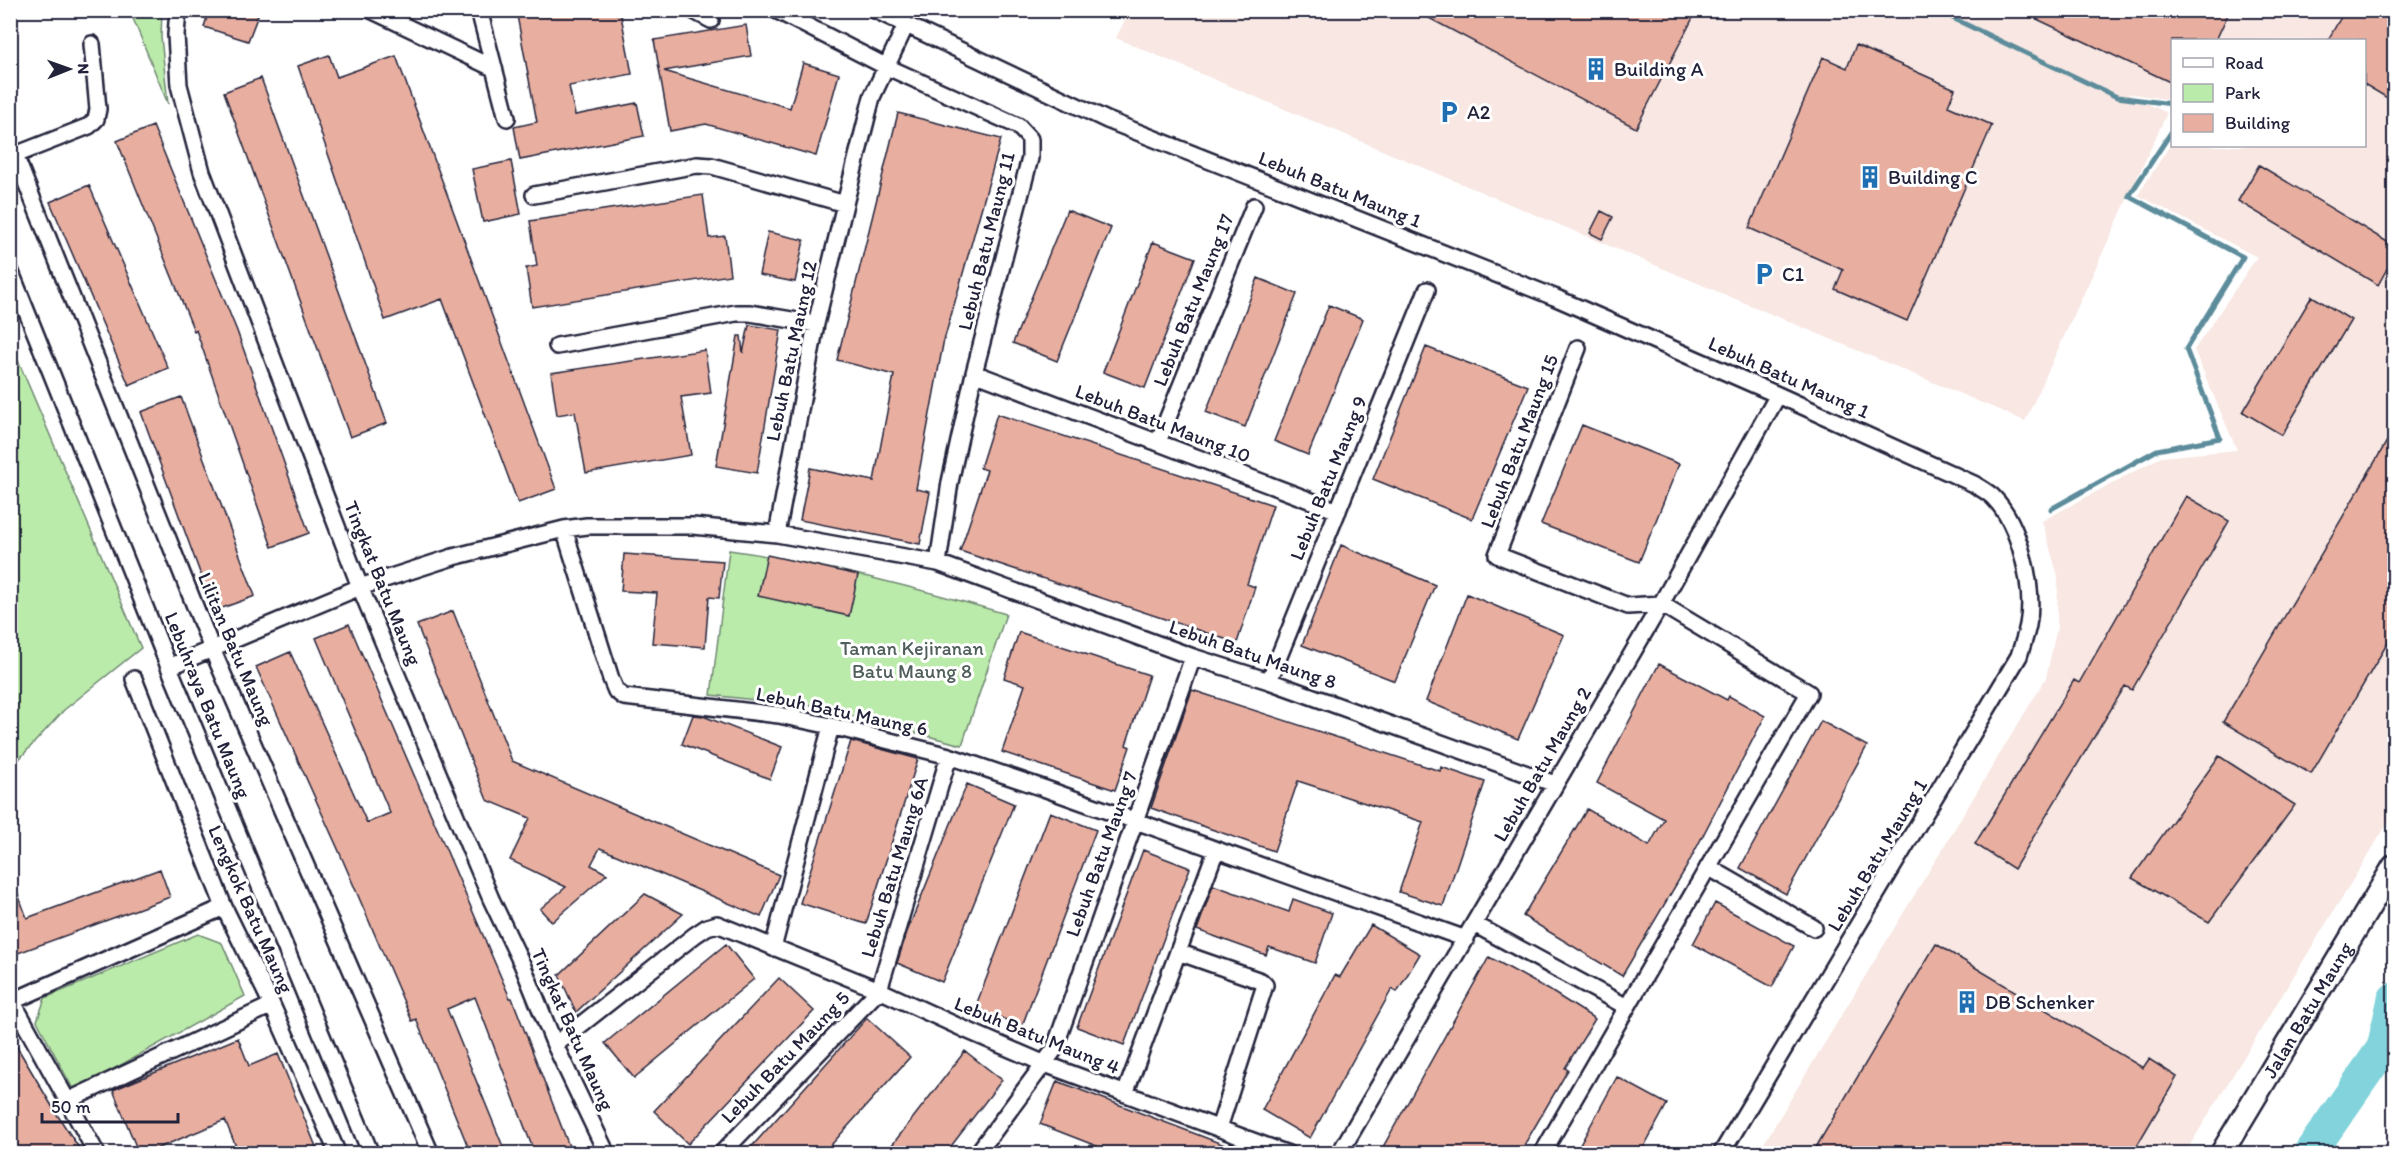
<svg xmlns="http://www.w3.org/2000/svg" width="2405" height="1164" viewBox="0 0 2405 1164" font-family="Itim,sans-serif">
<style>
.built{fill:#f8e7e2}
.green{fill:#bbebaa;stroke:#6e8672;stroke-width:1.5}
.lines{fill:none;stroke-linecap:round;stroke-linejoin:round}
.stream{stroke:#5c8c9b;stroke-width:5}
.river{stroke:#82d3db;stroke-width:33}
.building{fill:#e8afa0;stroke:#22223b;stroke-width:1.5}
.street-casing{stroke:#22223b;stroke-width:20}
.secondary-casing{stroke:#22223b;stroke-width:26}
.street{stroke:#fff;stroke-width:15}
.secondary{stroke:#fff;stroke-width:21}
.labels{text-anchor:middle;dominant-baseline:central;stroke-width:6;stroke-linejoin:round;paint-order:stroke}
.poi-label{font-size:20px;fill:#22223b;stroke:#fff;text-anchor:start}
.street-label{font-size:20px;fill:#22223b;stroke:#fff}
.park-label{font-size:20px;fill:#505e5c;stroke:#fff}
</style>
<rect width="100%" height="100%" fill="#fff"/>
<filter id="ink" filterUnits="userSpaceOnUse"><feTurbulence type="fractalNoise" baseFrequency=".0167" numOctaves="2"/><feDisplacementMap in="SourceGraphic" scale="12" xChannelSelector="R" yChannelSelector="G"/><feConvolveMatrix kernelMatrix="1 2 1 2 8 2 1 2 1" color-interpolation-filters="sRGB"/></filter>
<g filter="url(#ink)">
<!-- built -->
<path class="built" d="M1130,10h817l41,19 -37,-18h443v802l-209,340h-427l288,-475 11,-51 1,-51 -16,-55 119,-64 76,-7 -43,-100 63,-93 -119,-62 34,-53v4h192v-106h-192v60l-46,-7 41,20 -142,308 -909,-383z"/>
<!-- green -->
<path class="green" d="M130,11h32l-1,26 7,67z
M14,351l127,297 -77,62 -53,58 -1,-412z
M729,550c94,13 186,37 277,64l-44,131 -174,-46 -24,2 -53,-6z
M198,934l24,9 23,53 -171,95 -37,-70 8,-23z"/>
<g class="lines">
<!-- stream -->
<path class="stream" d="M1936,10l181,87 55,7
M2051,509l106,-59 63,-12 -34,-89 57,-92 -114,-61 43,-65"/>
<!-- river -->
<path class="river" d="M2309,1154l74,-106 11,-49"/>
</g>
<!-- building -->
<path class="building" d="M209,10h51l-12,31 -44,-14z
M516,10h104l12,64 -63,12 6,29 62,-12 7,33 -124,24 -6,-33 23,-5z
M1414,10h283l-61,118z
M2018,10h212l-14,30h-44v43z
M2345,10h49v92l-30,-18v-44h-36z
M746,25l5,31 -87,15 126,37 13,-45 36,11 -23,82 -110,-32 -36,7 -16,-91z
M1856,45l99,44 -7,17 44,19 -85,196 -72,-32 8,-19 -94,-42 74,-171 24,11z
M329,55l8,22 59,-21 160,433 -38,14 -76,-204 -57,21 -87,-254z
M261,78l126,345 -37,14 -126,-345z
M898,113l103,26 -58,205 -27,145 14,3 -10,52 -120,-24 10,-52 64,13 20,-106 -57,-15z
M153,126l84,205 72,202 -37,14 -76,-217 -2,1 -77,-190z
M511,161l10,53 -38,8 -11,-53z
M2259,165l135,81v10l-16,29 -140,-84z
M89,185l79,183 -39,17 -79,-183z
M703,195l6,43 16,-2 5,39 -198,32 -6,-39 11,-2 -7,-45z
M1067,210l44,18 -54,133 -44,-18z
M1601,211l12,6 -11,22 -12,-6z
M768,232l36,8 -9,42 -36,-7z
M1153,242l42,16 -50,130 -42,-16z
M1258,278l39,16 -52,133 -39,-15z
M2312,296l39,24 -69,115 -39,-23z
M1329,305l34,14 -55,136 -34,-14z
M749,325l32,5 -24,143 -41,-7 22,-130h3l2,17z
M1426,347l102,39 -56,133 -99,-40z
M705,350l6,43 -30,4 10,58 -105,18 -11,-61 -18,3 -6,-42z
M181,397l74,199 -41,15 -73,-199z
M997,414l276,91 -26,79 8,3 -18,56 -277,-92 27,-81 -7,-2z
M1582,425l97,39 -40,98 -98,-38z
M2394,429v203l-83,142 -88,-52z
M2186,496l43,25 -97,169 -7,-4 -111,183 -39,-25 99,-164 5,3z
M1341,545l94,40 -40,96 -93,-36z
M624,554l99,7 -4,37 -10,-1 -4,50 -53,-4 5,-50 -36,-2z
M767,555l91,20 -9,41 -91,-20z
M1467,594l97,41 -46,104 -92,-38z
M453,611l59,150 267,114 -18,42 -161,-69 -9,17 16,9 -55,48 -12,-13 26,-22 -56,-27 20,-42 -43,-18 -70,-175z
M349,624l161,374h2l60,156h-37l-60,-157 -28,12 59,145h-35l-55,-135 -4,2 -74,-172 -82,-182 34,-15 77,171 23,-10 -74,-175z
M1019,632l130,43 -23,70 4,2 -15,43 -113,-38 23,-67 -21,-7z
M1659,664l68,36 2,-4 36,20 -79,152 -64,108 -99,-60 64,-107 62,37 15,-27 -67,-36z
M1192,690l248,81 1,-4 44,15 -42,124 -44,-14 24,-70 -125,-41 -24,70 -123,-43z
M693,715l10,1 79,31 -12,32 -88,-35z
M1821,721l46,25 -81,148 -46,-26z
M851,741l67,18 -52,165 -66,-21z
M2219,756l76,49 -86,117 -77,-44z
M967,784l47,20 -72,178 -45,-19 10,-31z
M1050,812l46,18 -74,196 -47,-18z
M1143,850l47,18 -66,177 -47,-18z
M160,869l10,28 -160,59v-77l2,-1 15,40z
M1213,885l76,27 4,-13 39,14 -17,50 -46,-16 -3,8 -69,-25z
M645,894l38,20 -107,98 -17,-37z
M1715,903l79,43 -22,41 -79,-43z
M1371,925l49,29 -23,38 -5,-3 -82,149 -48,-28 73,-135 5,2z
M726,944l28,35 -120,99 -29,-35z
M1936,944l207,124 6,-9 28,18 -45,77h-320z
M1489,957l60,33 46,29 -30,49 3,2 -49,84h-124l-12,-7z
M779,978l35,33 -126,133 -34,-33z
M867,1018l43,39 -87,97h-78z
M10,1035l46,78 27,41h-73z
M238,1038l11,28 29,-12 41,100h-80l-14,-34 -81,34h-5l-26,-64z
M965,1051l37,29 -57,74h-60z
M1617,1077l50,27 -27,50h-65z
M1057,1081l186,71v2h-126l-77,-30z"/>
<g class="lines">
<!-- street casing -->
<g class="street-casing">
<path id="street" d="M178,10l-2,25 3,50 23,87 158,415 131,312 31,65 33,81 52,109
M371,10l122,58
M479,10l28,108
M692,10l19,10
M776,10l109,56 133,60 12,13v19l-56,215 -24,109 -12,81
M875,10l232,110 447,177 224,98 196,89c6,4 14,8 19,13 27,27 42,92 35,128 -2,10 -6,21 -9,31l-298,498
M906,25l-34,72 -27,107 -29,120 -39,210 161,29 255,94 76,24 286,103
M15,155l197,494 219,505
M10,157l79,-31 7,-7 2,-10 -6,-65
M534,195l163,-30 15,1 133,38
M10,270l159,397 202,487
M557,346l179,-33h14l66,11
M1578,348l-81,207 131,51 33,-2
M974,373l364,138
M1158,442l96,-236
M564,529l47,150 5,12 8,6 155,18 52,11 118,30 97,33 420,150
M169,667l191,-80 93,-30 111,-28 23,-3h106l84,8
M134,679l90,228 48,98 66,149
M1269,681l158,-391
M1708,867l106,61
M1474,924l153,83
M773,948l58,-222
M1178,952l83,29 4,4 -46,143
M10,997l87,157
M13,1001l211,-94
M555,1045l140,-110 12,-8 10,-3 162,66 85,39 81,35 243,90
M1125,1094l91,-244
M67,1101l205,-96
M721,1154l158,-164 70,-234
M977,1154l77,-104 139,-393
M1339,1154l322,-550 117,-209
M1542,1154l267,-461 -148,-89"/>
</g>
<!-- secondary casing -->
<g class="secondary-casing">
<g id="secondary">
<path id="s1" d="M2221,1154l173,-288"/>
</g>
</g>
<!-- street -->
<use href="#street" class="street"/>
<!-- secondary -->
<use href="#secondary" class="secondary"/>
</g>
</g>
<!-- icons -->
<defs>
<g id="building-bare" transform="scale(1.8)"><path d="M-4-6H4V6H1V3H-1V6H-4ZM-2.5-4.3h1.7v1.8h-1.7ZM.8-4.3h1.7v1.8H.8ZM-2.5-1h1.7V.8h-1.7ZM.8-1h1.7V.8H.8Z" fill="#1f6fb2" stroke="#fff" stroke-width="2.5" paint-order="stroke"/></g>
<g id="parking-bare" transform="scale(1.8)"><path d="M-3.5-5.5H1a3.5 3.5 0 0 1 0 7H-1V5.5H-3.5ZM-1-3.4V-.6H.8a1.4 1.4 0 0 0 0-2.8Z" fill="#1f6fb2" stroke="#fff" stroke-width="2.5" paint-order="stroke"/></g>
</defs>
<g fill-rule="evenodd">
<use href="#building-bare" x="1596" y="69"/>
<use href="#parking-bare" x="1449" y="112"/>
<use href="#building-bare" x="1870" y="177"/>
<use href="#parking-bare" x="1764" y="274"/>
<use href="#building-bare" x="1967" y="1002"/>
</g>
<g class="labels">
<!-- poi labels -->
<g class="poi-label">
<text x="1614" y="69">Building A</text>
<text x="1467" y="112">A2</text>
<text x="1888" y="177">Building C</text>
<text x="1782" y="274">C1</text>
<text x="1985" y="1002">DB Schenker</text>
</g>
<!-- street labels -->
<g class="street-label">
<text transform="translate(1340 189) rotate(22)">Lebuh Batu Maung 1</text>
<text transform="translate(986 241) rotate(-76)">Lebuh Batu Maung 11</text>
<text transform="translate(1193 300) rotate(-68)">Lebuh Batu Maung 17</text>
<text transform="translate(791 351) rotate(-78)">Lebuh Batu Maung 12</text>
<text transform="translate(1789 377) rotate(24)">Lebuh Batu Maung 1</text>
<text transform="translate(1163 423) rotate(21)">Lebuh Batu Maung 10</text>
<text transform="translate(1519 441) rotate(-69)">Lebuh Batu Maung 15</text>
<text transform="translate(1328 478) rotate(-68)">Lebuh Batu Maung 9</text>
<text transform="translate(383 583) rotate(68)">Tingkat Batu Maung</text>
<text transform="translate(236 649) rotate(67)">Lilitan Batu Maung</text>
<text transform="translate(1253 654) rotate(19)">Lebuh Batu Maung 8</text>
<text transform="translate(208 705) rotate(68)">Lebuhraya Batu Maung</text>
<text transform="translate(842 711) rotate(12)">Lebuh Batu Maung 6</text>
<text transform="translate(1542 764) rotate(-60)">Lebuh Batu Maung 2</text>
<text transform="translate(1101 854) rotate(-70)">Lebuh Batu Maung 7</text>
<text transform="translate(1877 855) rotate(-59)">Lebuh Batu Maung 1</text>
<text transform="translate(894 867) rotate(-73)">Lebuh Batu Maung 6A</text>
<text transform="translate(251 909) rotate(66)">Lengkok Batu Maung</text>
<text stroke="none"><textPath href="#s1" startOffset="168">Jalan Batu Maung</textPath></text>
<text transform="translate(573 1029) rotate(66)">Tingkat Batu Maung</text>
<text transform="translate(1037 1035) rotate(22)">Lebuh Batu Maung 4</text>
<text transform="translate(785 1057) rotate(-46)">Lebuh Batu Maung 5</text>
</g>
<!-- park labels -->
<g class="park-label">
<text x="912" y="648">Taman Kejiranan<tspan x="912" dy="23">Batu Maung 8</tspan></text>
</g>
</g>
<!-- margin -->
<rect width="2405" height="1164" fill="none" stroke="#fff" stroke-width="36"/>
<rect x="18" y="18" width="2369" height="1128" fill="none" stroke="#22223b" stroke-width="2" filter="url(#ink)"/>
<!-- legend -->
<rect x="2171" y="39" width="195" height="108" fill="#ffffff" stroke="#a7a7b1" stroke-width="1.5"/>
<rect x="2183" y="58" width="30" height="9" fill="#ffffff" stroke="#a7a7b1" stroke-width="1.5"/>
<text x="2225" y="69" font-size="18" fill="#22223b">Road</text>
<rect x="2183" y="84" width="30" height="18" fill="#bbebaa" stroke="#a7a7b1" stroke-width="1.5"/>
<text x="2225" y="99" font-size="18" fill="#22223b">Park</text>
<rect x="2183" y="114" width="30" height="18" fill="#e8afa0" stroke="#a7a7b1" stroke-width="1.5"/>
<text x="2225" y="129" font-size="18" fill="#22223b">Building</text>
<!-- north arrow -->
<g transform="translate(69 69) rotate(89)" stroke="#ffffff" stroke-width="4.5" paint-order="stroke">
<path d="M0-4.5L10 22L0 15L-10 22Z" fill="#22223b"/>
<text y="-9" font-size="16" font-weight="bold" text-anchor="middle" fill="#22223b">N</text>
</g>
<!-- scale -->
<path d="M42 1113v9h136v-9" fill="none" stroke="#22223b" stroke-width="3"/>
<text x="51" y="1113" font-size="18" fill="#22223b" stroke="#ffffff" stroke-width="4.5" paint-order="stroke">50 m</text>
</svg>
